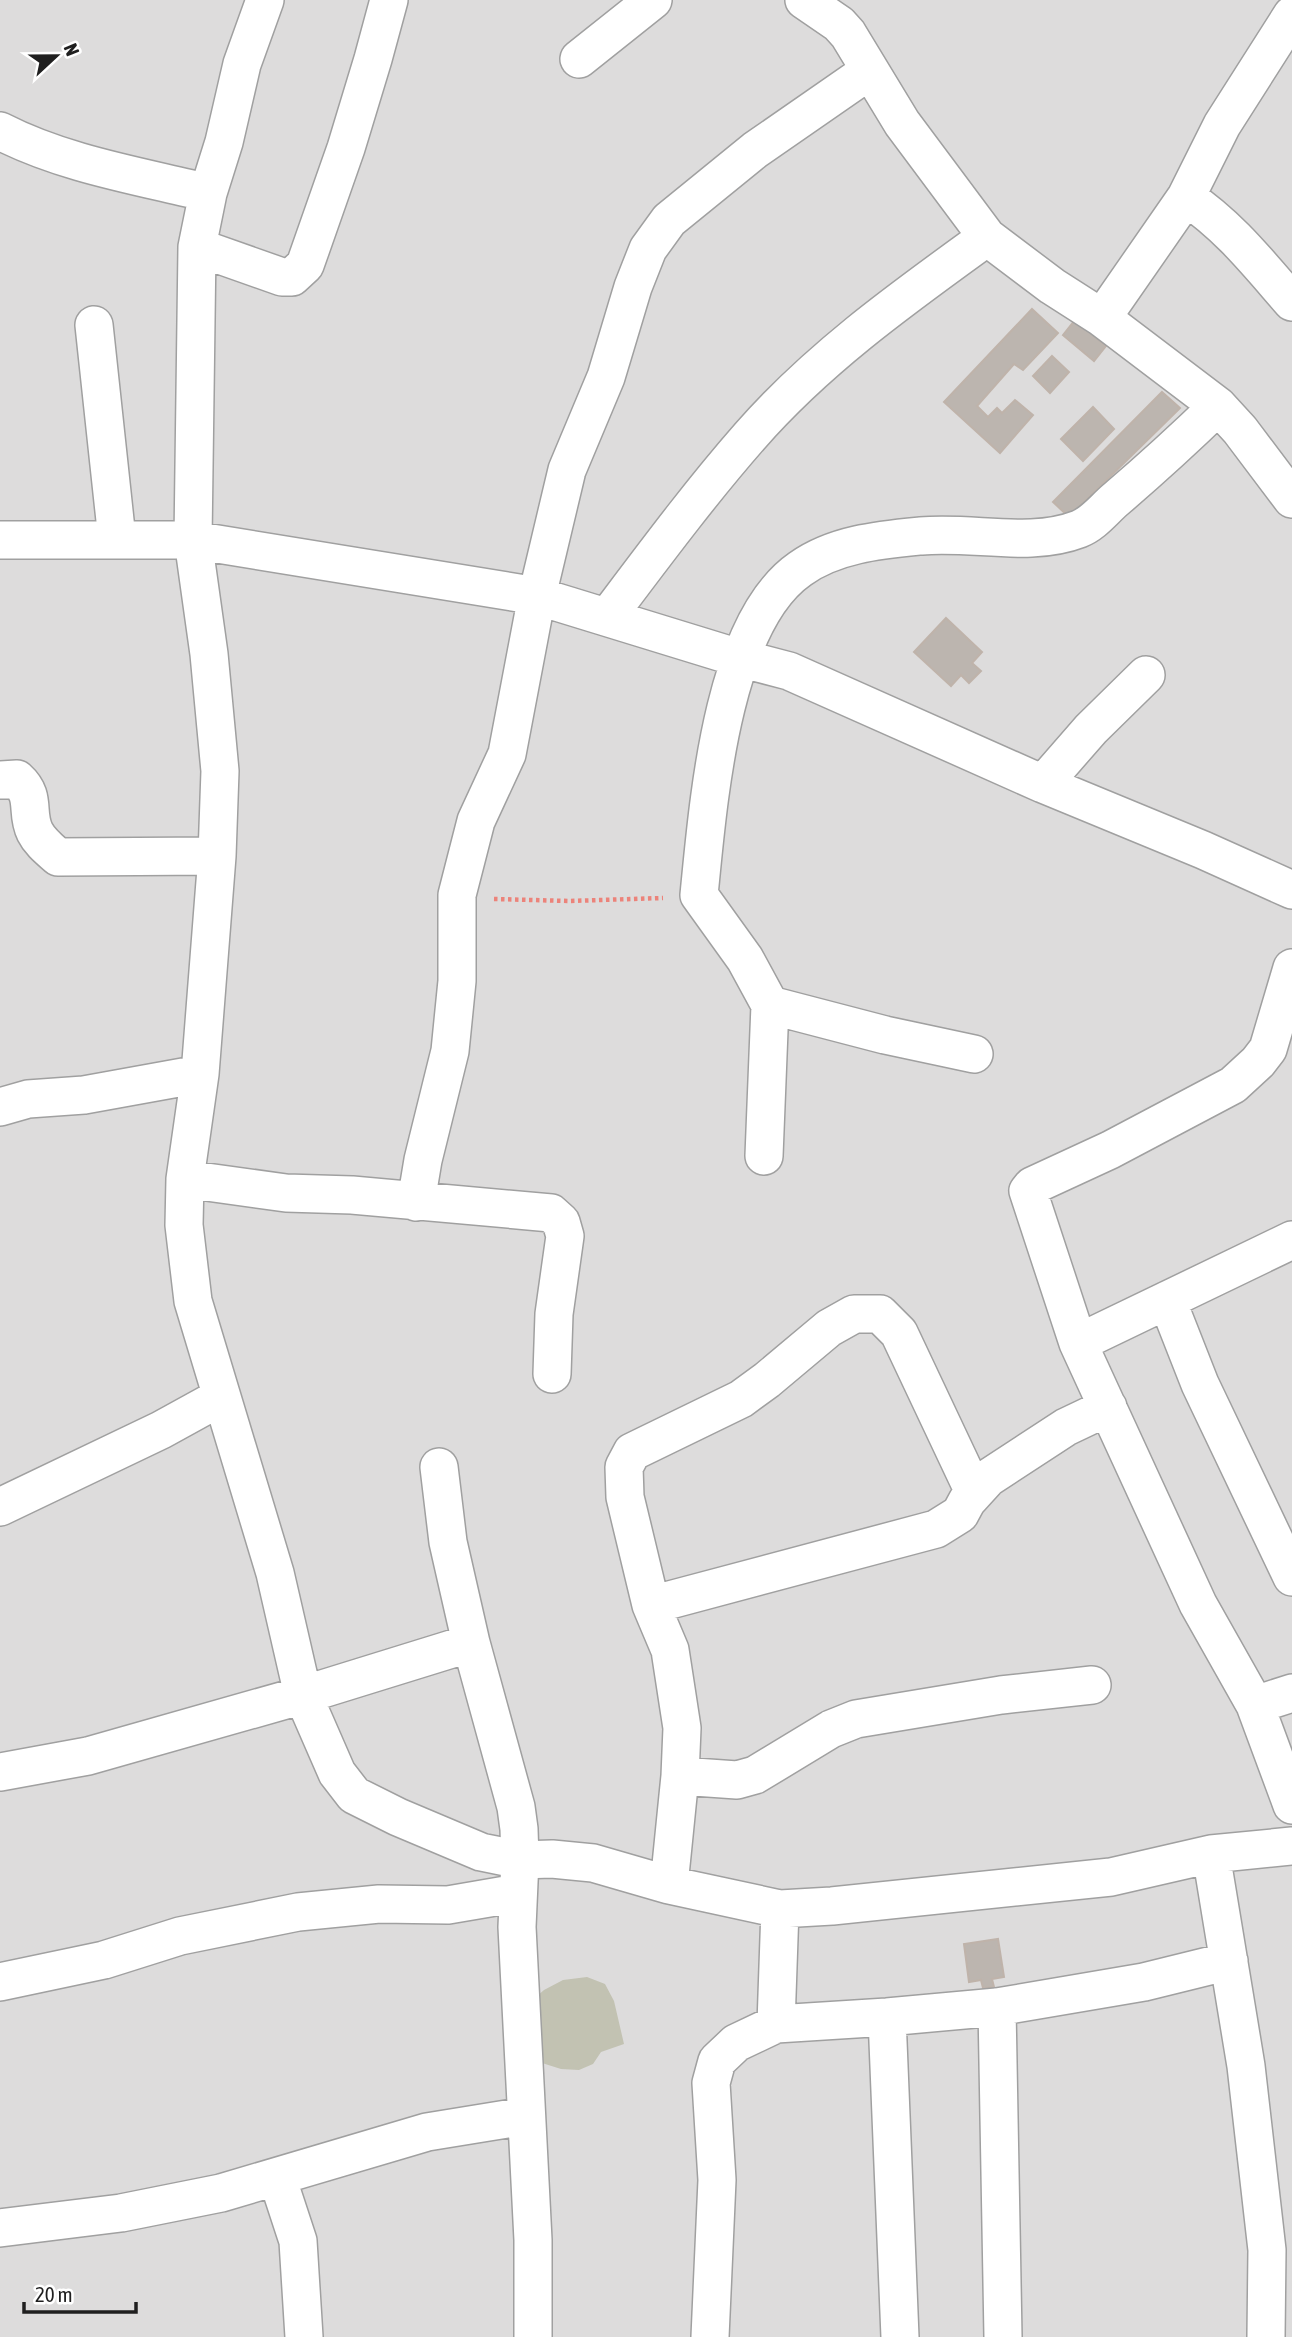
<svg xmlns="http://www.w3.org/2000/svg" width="1292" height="2337" viewBox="0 0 1292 2337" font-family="'Asap Condensed',sans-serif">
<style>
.residential{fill:#dddcdc}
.construction{fill:#c2c2b2}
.building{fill:#bcb5af;stroke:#bfb3aa;stroke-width:2}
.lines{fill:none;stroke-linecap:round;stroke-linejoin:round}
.street-casing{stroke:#a0a0a0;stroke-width:40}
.path{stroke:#ec837a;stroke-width:4.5;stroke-dasharray:3.5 3.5;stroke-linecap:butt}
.street{stroke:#fff;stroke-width:37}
</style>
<rect width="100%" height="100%" fill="#efebe6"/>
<!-- residential -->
<path class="residential" d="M0,0h1292v2337h-1292z"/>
<!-- construction -->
<path class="construction" d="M587,1977l18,7 9,17 10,43 -23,8 -8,12 -14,6 -18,-1 -19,-6 -14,-59 16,-14 19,-10z"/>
<!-- building -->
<path class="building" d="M1032,309l26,24 -35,37 -9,-6 -37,42 11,11 9,-9 5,5 13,-13 18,15 -33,38 -56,-51z
M1075,320l31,26 -12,15 -31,-26z
M1052,356l17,16 -19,21 -17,-17z
M1162,392l18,16 -111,109 -16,-15z
M1093,407l21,22 -31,32 -22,-22z
M946,618l36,34 -10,11 9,8 -12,12 -8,-8 -10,11 -37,-34z
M998,1939l6,38 -12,2 2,8 -11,1 -2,-8 -12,2 -5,-38z"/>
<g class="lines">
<!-- street casing -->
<g class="street-casing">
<path id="street" d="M265,0l-23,64 -18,78 -16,51 -11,54 -4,293 16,114 11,117 -3,85 -17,218 -15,105 -1,46 9,76 82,272 28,122 34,78 17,22 44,22 83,35 39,8 -3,67 16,313v97
M804,0l35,24 9,10 54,89 85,114 65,49 50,32 116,88 22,24 52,69
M579,59l74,-59
M0,131c64,33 139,45 208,62
M1186,197c44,30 71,65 106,105
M197,247l85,30h10l13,-12 41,-117 27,-89 16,-59
M1102,318l84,-121 36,-72 70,-110
M94,325l23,214
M0,540h193l344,56 202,62 50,13 254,113 160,66 89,40
M608,616c46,-61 92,-123 142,-180 68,-78 154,-139 237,-199
M0,780l17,-1c20,18 8,33 18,53 5,10 14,17 23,25l159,-1
M1043,784l48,-55 55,-54
M1292,968l-24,81 -10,13 -25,23 -123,65 -78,36 -4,5 50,152 120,261 57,101 37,100
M770,1005l115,30 89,19
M0,1107l28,-8 56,-4 116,-21
M764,1156l6,-151 -25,-46 -46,-64c9,-89 22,-271 101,-326 35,-25 80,-29 121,-33 52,-5 109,12 158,-7 15,-6 25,-20 37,-30 35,-30 69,-61 102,-93
M185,1179l101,14 66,2 199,18 10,9 4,14 -11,78 -2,60
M416,1202l7,-42 27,-109 7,-70v-86l19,-74 31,-67 30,-158 30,-126 39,-93 27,-90 15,-38 21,-29 86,-70 114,-79
M1167,1300l33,84 92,193
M1078,1343l214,-103
M439,1467l9,75 23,101
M0,1507l161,-77 60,-33
M651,1605l285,-76 24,-15 7,-13 21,-23 78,-51 42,-20
M1255,1705l37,-12
M0,1772l88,-16 215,-61 168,-52 45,164 3,22 1,31 32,-1 41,4 76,22 11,-109 2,-48 -12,-78 -19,-45 -26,-108 -1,-30 8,-15 109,-53 26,-19 62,-52 25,-14h26l19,19 75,159
M680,1776l57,4 18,-5 76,-46 25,-10 145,-24 91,-10
M1211,1854l35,212 21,184 -1,87
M669,1885l111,24 52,-3 279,-29 100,-23 81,-8
M0,1982l104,-22 76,-24 118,-24 81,-8 69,1 70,-12
M997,2007l6,330
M887,2017l13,320
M776,2024l111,-7 110,-10 147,-25 85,-21
M277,2177l21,64 6,96
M0,2228l121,-15 100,-20 206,-61 99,-16
M710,2337l7,-157 -6,-97 6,-22 19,-18 40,-19 4,-115"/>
</g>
<!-- path -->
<path class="path" d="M494,899l75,2 94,-3"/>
<!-- street -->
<use href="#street" class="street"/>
</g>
<!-- north arrow -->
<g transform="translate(56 56) rotate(68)" stroke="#ffffff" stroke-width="5" paint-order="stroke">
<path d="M0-5L12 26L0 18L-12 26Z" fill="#1f1f1f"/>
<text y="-10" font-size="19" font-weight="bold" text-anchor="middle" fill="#1f1f1f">N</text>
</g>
<!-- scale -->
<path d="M24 2302v10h112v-10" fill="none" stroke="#1f1f1f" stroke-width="3.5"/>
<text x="35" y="2302" font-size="21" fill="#1f1f1f" stroke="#ffffff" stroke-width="5" paint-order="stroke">20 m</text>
</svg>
